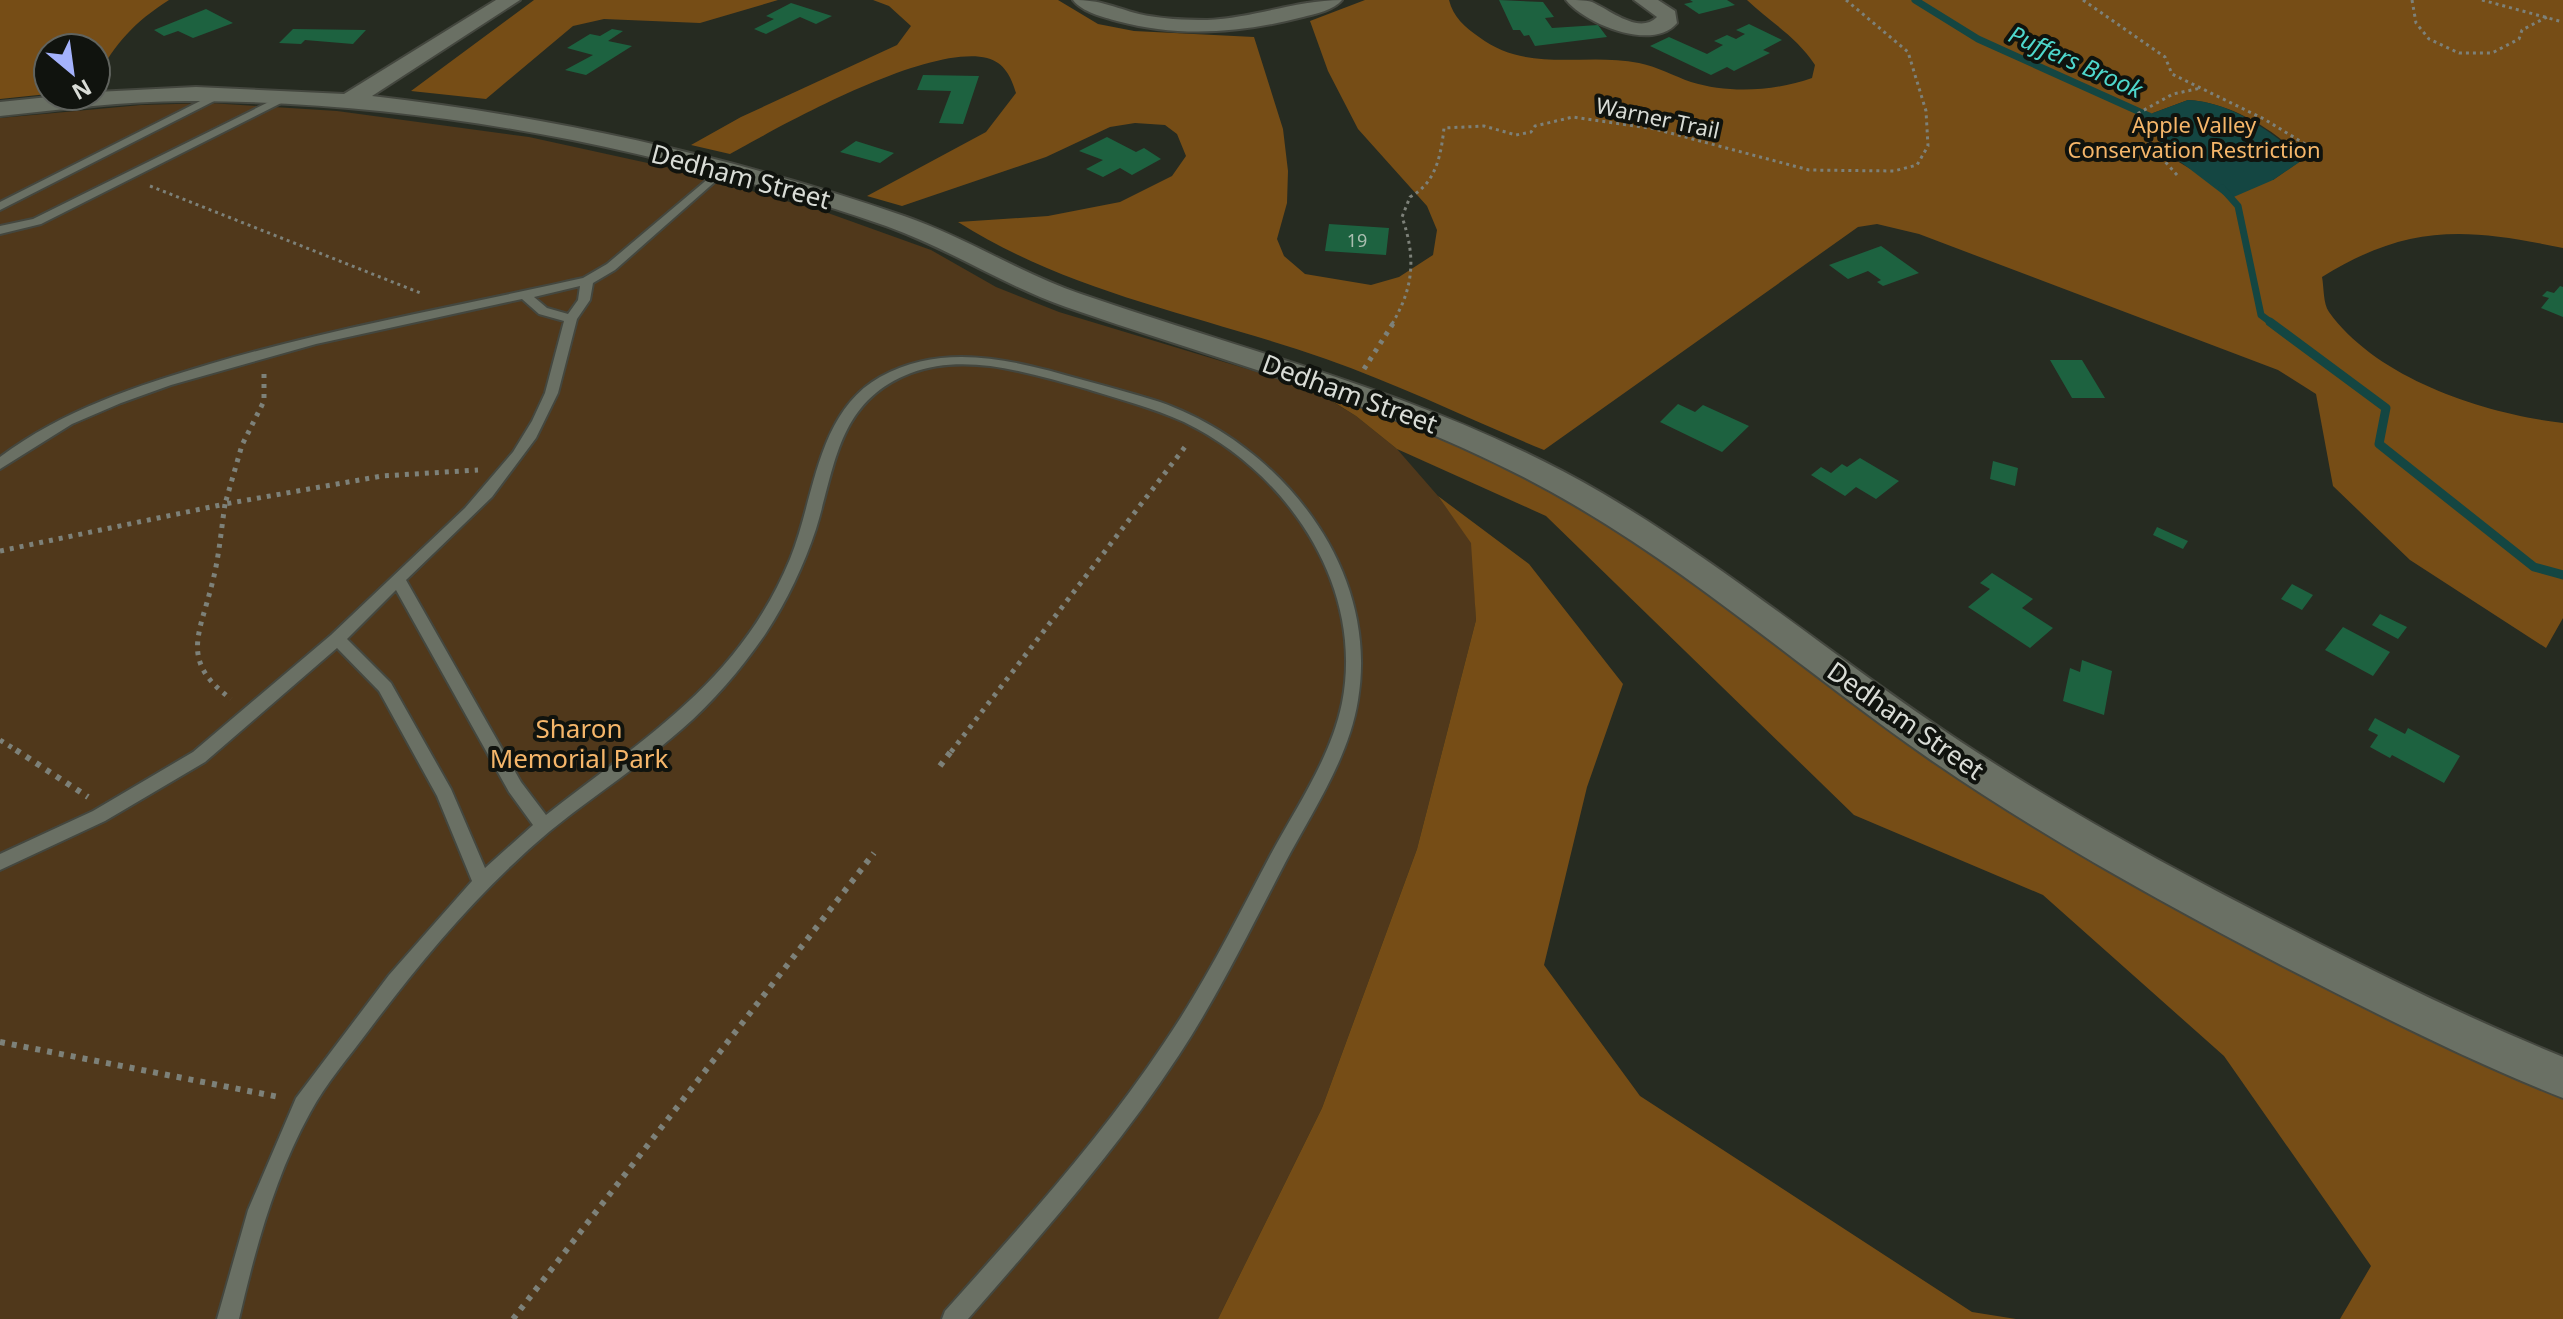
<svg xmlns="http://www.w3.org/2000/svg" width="2563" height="1319" viewBox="0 0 2563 1319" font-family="'Noto Sans',sans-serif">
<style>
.green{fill:#50381b}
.forest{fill:#764d16;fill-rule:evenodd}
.water{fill:#144642}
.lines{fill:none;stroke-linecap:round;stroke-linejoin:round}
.stream-far1{stroke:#144642;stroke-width:7}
.stream{stroke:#144642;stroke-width:9}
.building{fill:#1d6240}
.lane-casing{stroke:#44473f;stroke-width:4}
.street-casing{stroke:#44473f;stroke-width:4}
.path-far2{stroke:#7d8179;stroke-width:3;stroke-dasharray:3 4;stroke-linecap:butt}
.path-far1{stroke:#7d8179;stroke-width:5;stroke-dasharray:4 6;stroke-linecap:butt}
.path{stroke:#7d8179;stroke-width:6;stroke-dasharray:5 7;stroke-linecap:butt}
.lane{fill:#6a7064;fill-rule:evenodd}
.street{fill:#6a7064;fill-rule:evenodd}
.labels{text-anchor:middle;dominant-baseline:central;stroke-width:8;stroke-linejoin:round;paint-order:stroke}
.far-number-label{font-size:18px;fill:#aabeb0}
.far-street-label{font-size:22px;fill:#d9dcd6;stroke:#10130e}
.far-park-label{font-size:22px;fill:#f5b66a;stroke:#10130e}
.far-water-label{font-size:24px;font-style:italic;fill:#4ed7cc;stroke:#10130e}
.street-label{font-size:26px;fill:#d9dcd6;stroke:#10130e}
.park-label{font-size:26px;fill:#f5b66a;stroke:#10130e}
</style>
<rect width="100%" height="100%" fill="#262b21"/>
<!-- green -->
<path class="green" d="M210,103l127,8 192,26 146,32 153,44 103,37 65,37 63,25 251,76 46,28 41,33 41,47 34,47 4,77 -59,229 -95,259 -104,211h-1218v-1201l141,-13z"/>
<!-- forest -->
<path class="forest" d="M0,0h169c-36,23 -52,42 -73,78v-30h-48v46l-48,5z
M534,0h244l-78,23 -96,-4 -31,7 -87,73 -75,-8z
M873,0h185l40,24 36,7 120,6 29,92 5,42 -1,32 -10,36 7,17 21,18 66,11 28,-8 34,-22 4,-25 -10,-24 -69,-77 -30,-58 -18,-50 55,-21h84c4,17 16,27 30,37 49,37 105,15 160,26 19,4 35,13 52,19 39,12 84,9 121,-4l3,-13c-19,-29 -44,-42 -68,-65h816v248c-96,-20 -154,-25 -241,29 2,10 1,27 7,35 48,67 156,102 234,111v195l-17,30 -136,-88 -77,-74 -17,-92 -38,-24 -359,-136 -42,-10 -19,3 -314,223c-73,-30 -144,-65 -218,-91 -126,-44 -254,-65 -368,-137l90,-6 72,-14 52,-26 14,-20 -9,-22 -12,-9 -30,-2 -25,4 -64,30 -144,49 -35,-10 119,-64 30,-39c-5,-16 -11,-30 -29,-35 -60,-14 -203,66 -257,96l-39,-9 50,-28 156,-72 14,-19 -22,-20zM2188,100c41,2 88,30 115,59l-30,21 -74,-6 -22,-13 -30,-42 6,-6z
M1311,388l138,47 103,49 815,524 196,91v220h-223l31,-53 -147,-210 -181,-161 -189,-80 -308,-299 -149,-67 -41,-33z
M1438,496l91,68 94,120 -36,103 -43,178 96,131 332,216 44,7h-798l104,-211 95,-259 59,-229 -5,-77z"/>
<!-- water -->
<path class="water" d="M2188,100c44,2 83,32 116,59l-31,21 -44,19 -64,-49 -18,-31 6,-6z"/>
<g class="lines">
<!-- stream-far1 -->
<path class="stream-far1" d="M1915,0l63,39 182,82
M2222,188l16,18 23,109 12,9"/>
<!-- stream -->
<path class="stream" d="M2270,322l116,86 -7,36 155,123 29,8"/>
</g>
<!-- building -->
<path class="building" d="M1499,0l44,2 11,15 -9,1 7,10 46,-3 9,12 -72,9 -6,-11 -5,1 -4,-6h-7z
M1690,0h37l8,5 -36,9 -15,-10 9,-2z
M791,3l41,13 -16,8 -16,-7 -34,17 -12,-5 20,-10 -8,-3z
M206,9l27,14 -40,15 -15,-7 -14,5 -10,-6z
M1749,24l33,16 -19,10 7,3 -36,18 -7,-4 -16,8 -61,-29 19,-9 38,17 16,-9 -9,-4 13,-6 9,4 9,-5 -9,-4z
M293,29l73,1 -13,14 -48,-4 -4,4 -22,-1z
M612,29l11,2 -15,10 24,5 -46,29 -21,-5 28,-15 -26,-7 23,-14 10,2z
M923,75l56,1 -16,48 -24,-1 12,-32 -34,-1z
M1107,137l29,15 8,-4 17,11 -29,16 -12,-7 -17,9 -17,-8 17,-9 -24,-9z
M856,141l38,12 -14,10 -40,-11z
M1329,224l60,4 -3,27 -61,-4z
M1881,246l38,27 -36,13 -6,-4 4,-2 -13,-9 -20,8 -19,-14z
M2560,286l3,1v30l-22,-9 8,-10 -7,-2 5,-5 7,2z
M2050,360h32l23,38h-33z
M1678,404l17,8 8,-7 46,21 -27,26 -62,-30z
M1860,458l39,23 -23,18 -20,-12 -11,9 -34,-21 10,-8 10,6 11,-9 5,3z
M1993,461l25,7 -3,18 -25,-7z
M2157,527l31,14 -5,8 -30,-14z
M1992,573l41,26 -11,9 31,20 -23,20 -62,-41 22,-18 -10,-6z
M2292,584l21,11 -11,15 -21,-11z
M2380,614l27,13 -9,12 -26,-14z
M2343,627l47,25 -17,24 -48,-26z
M2082,660l30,11 -8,44 -41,-14 7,-33 10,4z
M2375,718l30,16 3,-6 52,28 -16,27 -52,-28 -2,3 -20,-11 8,-12 -10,-5z"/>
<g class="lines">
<!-- lane casing -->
<g class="lane-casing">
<path id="lane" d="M220,91l4,1v4l-224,114v-8z
M287,93l5,3 -1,2 -250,126 -41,10v-8l33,-7z
M722,167l4,1v4l-111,98 -22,13 -3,17 -13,19 -19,74 -22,45 -44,59 -86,83 115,202 25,33c99,-78 193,-133 244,-256 25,-61 26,-146 90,-182 65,-36 137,-16 203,3 26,7 52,14 77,22 121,43 220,166 198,298 -9,58 -46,112 -73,163 -34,65 -66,131 -106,192 -62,95 -137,179 -211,264h-26l3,-8c77,-86 155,-172 219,-268 41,-60 73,-125 107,-189 26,-48 60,-97 71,-151 23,-117 -55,-231 -158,-281 -31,-14 -65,-23 -97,-33 -56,-15 -119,-37 -176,-16 -73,28 -75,91 -95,156 -12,36 -29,72 -50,104 -24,35 -52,68 -84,96 -42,37 -89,67 -132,102 -69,58 -127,127 -181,199 -20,27 -43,53 -59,83 -35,63 -55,137 -71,206h-22l31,-109 48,-112 93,-123 83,-94 -35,-85 -58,-105 -42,-43 -132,114 -100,59 -105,49v-16l93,-43 100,-59 138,-117 134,-127 48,-56 19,-31 13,-28 19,-72 -25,-7 -17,-15 -206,45 -145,41 -50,18 -49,21 -72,45v-12c63,-47 136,-71 210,-93 122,-36 249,-58 373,-86l24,-14zM580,286l-2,14 -10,14 -21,-6 -13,-11zM396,590l113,202 24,33 -48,43 -34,-79 -60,-106 -44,-44z"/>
</g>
<!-- street casing -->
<g class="street-casing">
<path id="street" d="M496,0h24l-148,96c181,21 359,60 532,120 61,21 116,57 177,78 176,61 359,104 521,199 126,74 237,169 359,249 112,74 230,137 349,197 83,42 167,83 253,118v41c-96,-38 -188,-85 -280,-132 -120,-63 -240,-129 -352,-206 -120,-83 -229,-180 -355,-254 -159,-94 -337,-139 -510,-199 -63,-22 -118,-59 -180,-81 -222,-77 -455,-124 -690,-125 -65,-1 -131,8 -196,15v-14l58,-6h38v-4l100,-5 148,7z
M1073,0c29,0 39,7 66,14 22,5 46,6 68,6 47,-2 90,-20 135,-20 -8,10 -27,14 -39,17 -62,16 -123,21 -186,4 -14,-4 -35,-9 -44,-21z
M1566,0c8,0 19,0 26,2 18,8 47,33 65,15l-23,-17h24l17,11 2,12c-24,29 -92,1 -111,-23z"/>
</g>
<!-- path-far2 -->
<path class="path-far2" d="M2083,0l82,57 7,17 92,45 41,25
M2412,0l4,23 13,16 30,14h33l27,-14 3,-9 25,-13
M2482,0l81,22
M2177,175l-26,-29 -16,-31 38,-21 28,-6
M150,186l273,108
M1392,324c22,-37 24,-67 10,-107l8,-20c26,-14 31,-42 34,-69l40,-2 32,9 15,-3 4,-6 38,-9 82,12 154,41 85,1 23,-6 11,-19 -2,-35 -18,-59 -62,-52"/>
<!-- path-far1 -->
<path class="path-far1" d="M1364,369l30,-47
M264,374v27l-22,44 -17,59 157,-28 96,-6
M0,551l225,-47c-4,27 -6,54 -13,80 -13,52 -32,77 19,115
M0,740l19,12
M951,752l237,-309"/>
<!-- path -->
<path class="path" d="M16,750l72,47
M940,766l12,-16
M0,1042l279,55
M513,1319l361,-466"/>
<!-- lane -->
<use href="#lane" class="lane"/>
<!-- street -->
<use href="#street" class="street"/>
</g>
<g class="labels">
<!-- far-number labels -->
<g class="far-number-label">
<text x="1357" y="240">19</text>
</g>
<!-- far-street labels -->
<g class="far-street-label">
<text transform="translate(1658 117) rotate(12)">Warner Trail</text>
</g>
<!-- far-park labels -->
<g class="far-park-label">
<text x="2194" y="124">Apple Valley<tspan x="2194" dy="25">Conservation Restriction</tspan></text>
</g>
<!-- far-water labels -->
<g class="far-water-label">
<text transform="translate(2076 61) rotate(24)">Puffers Brook</text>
</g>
<!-- street labels -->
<g class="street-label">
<text transform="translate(741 176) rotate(15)">Dedham Street</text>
<text transform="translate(1350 393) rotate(20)">Dedham Street</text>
<text transform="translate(1906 720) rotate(35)">Dedham Street</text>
</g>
<!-- park labels -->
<g class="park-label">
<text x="579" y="728">Sharon<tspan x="579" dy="30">Memorial Park</tspan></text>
</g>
</g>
<!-- north arrow -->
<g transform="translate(72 72) rotate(151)"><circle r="38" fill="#10130e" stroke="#60635e" stroke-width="2"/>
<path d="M0-6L14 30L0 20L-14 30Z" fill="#a4b2fc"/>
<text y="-12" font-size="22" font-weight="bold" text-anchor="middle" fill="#d9dcd6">N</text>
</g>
</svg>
